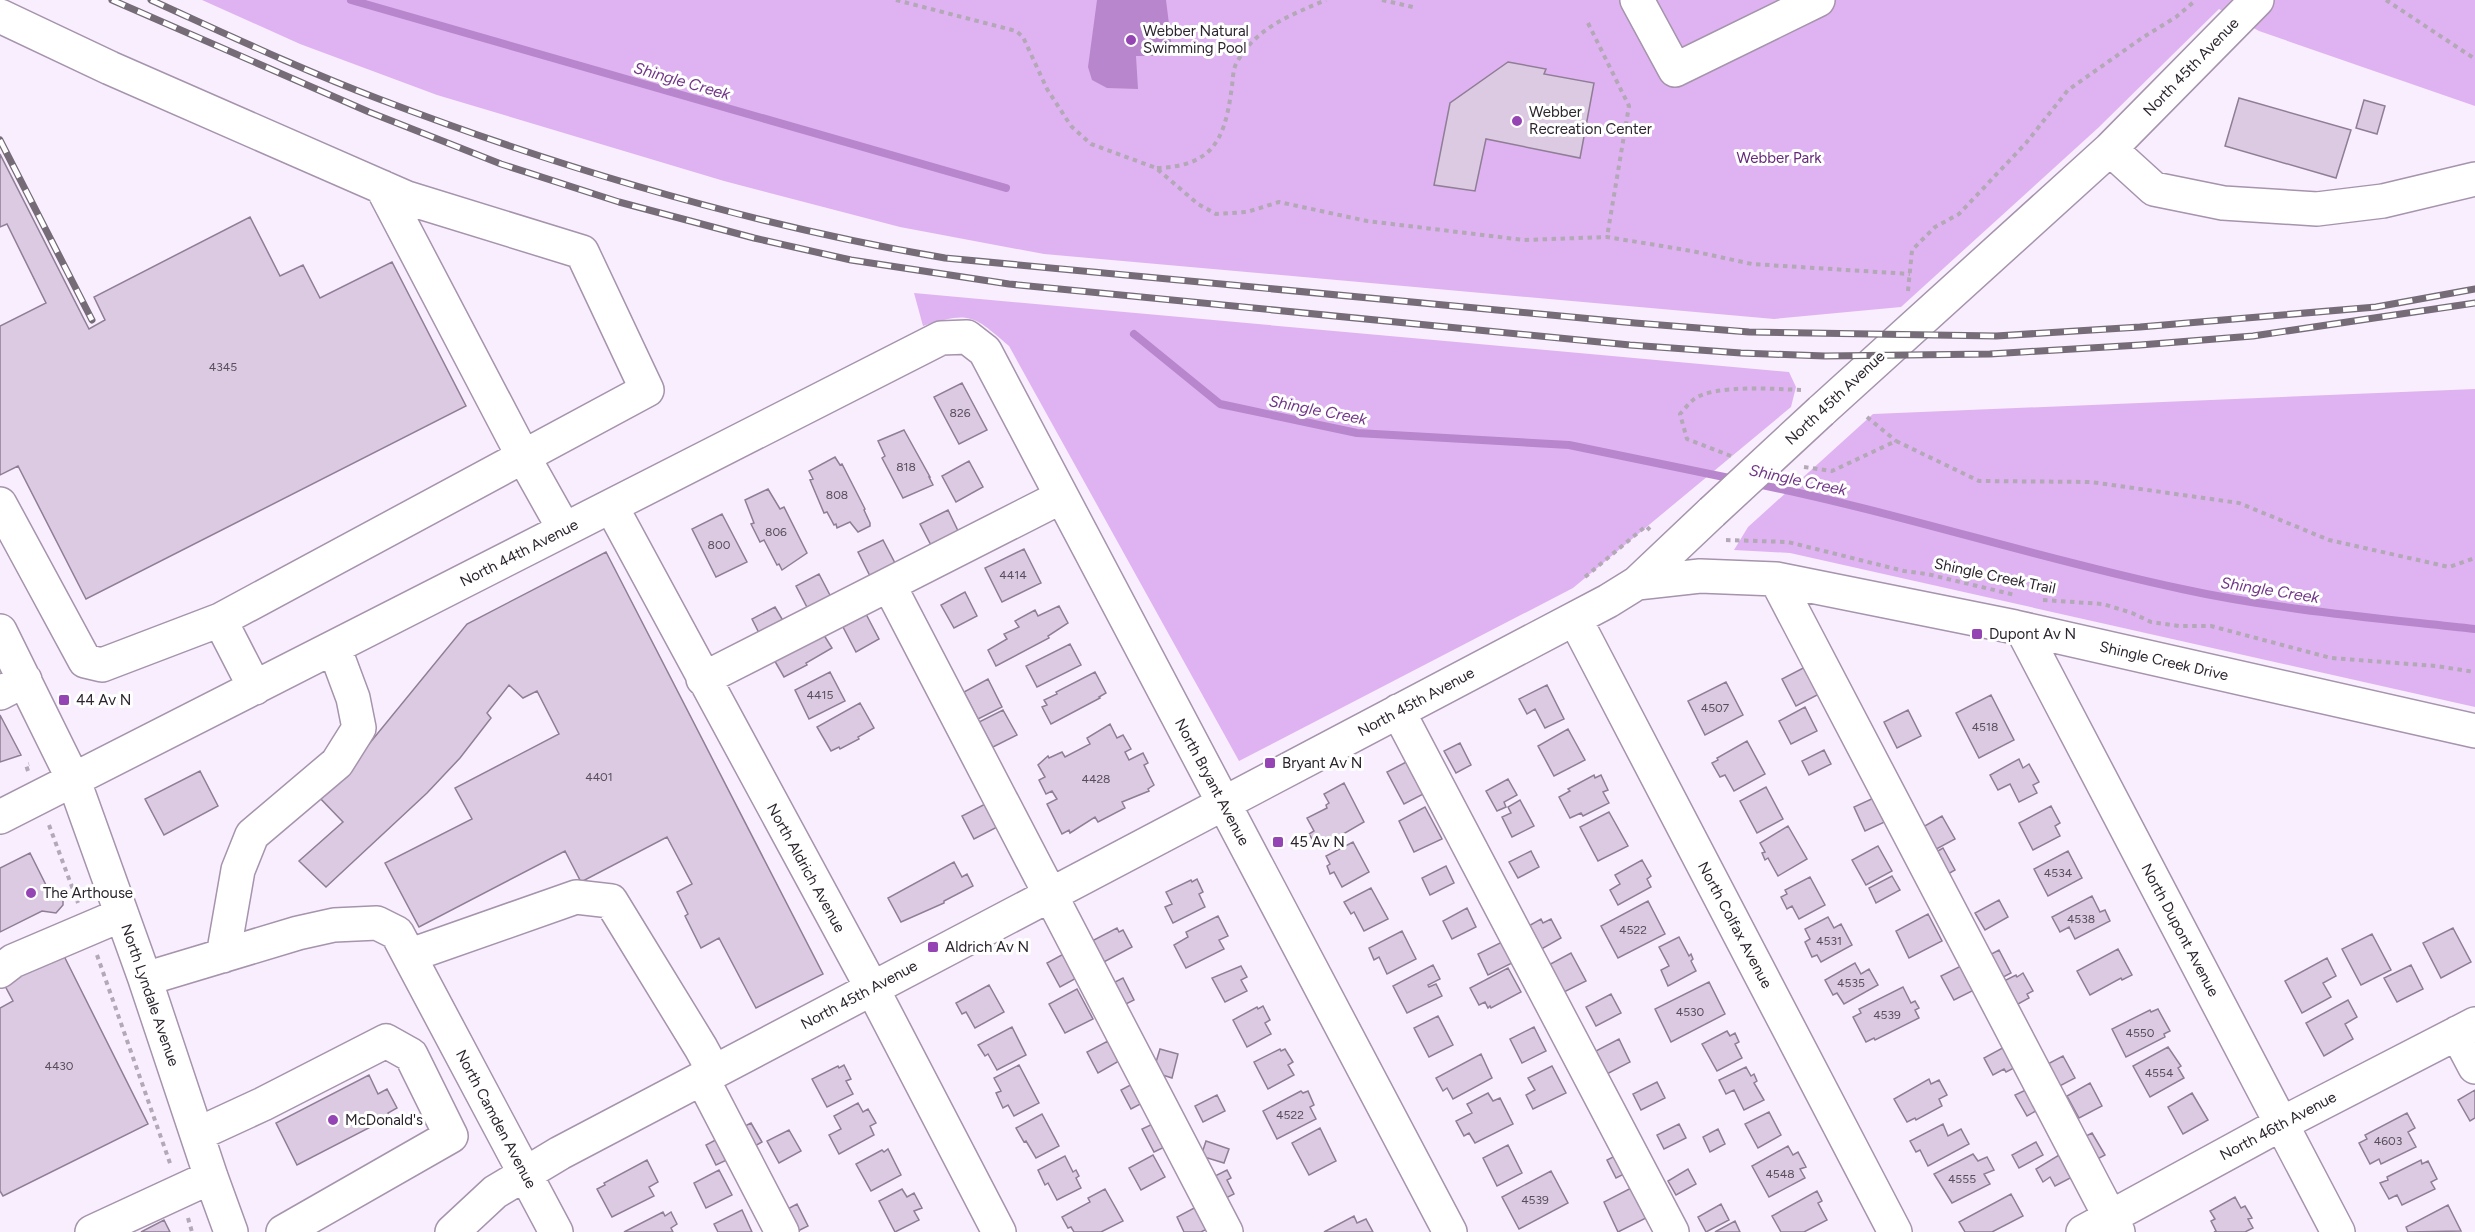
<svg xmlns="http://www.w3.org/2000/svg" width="2475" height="1232" viewBox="0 0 2475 1232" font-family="Figtree,sans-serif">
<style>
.green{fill:#dfb3f1}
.water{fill:#b886cc}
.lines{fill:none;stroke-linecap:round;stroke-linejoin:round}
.stream{stroke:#b886cc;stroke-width:8}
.building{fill:#dccae3;stroke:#8f7e96;stroke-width:1.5}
.minor-casing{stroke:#a594ac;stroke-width:36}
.path{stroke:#b2a8b6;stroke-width:4;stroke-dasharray:4.5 4.5;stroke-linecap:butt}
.minor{stroke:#fff;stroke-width:33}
.rail-casing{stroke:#756c78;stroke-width:7}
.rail{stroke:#fff;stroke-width:4.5;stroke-dasharray:14;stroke-linecap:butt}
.minor-bridge-casing{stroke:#a594ac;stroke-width:36;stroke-linecap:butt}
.minor-bridge{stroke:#fff;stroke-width:33}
.poi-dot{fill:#9544b3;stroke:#fff;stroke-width:2}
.labels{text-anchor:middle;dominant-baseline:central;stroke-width:6;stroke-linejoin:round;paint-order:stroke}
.number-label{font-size:12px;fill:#584e5b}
.poi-label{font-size:15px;fill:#2c252e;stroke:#fff;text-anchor:start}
.street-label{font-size:15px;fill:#2c252e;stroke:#fff}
.park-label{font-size:15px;fill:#65287b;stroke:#fff}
.water-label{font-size:16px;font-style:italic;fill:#723689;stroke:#fff}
</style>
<rect width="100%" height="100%" fill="#f9eefe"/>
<!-- green -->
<path class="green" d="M202,0h2273v106l-216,-75 -40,-22 -121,119 -197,179 -127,12 -730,-65 -144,-27 -176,-46 -287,-86 -137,-51z
M914,293l875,79 7,15 -5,20 -218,181 -334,173 -230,-415c-36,-31 -39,-35 -86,-20z
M2475,389v318l-685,-154 -56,-3 14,-23 125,-113z"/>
<!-- water -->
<path class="water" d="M1097,0h69l7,56h-37l2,33 -31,-1 -15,-8 -4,-13z"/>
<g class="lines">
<!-- stream -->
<path class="stream" d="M351,0l655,188
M1134,334l86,70 137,29 212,12 165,34
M1757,484c143,29 282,75 425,105 96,21 195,29 293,40"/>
</g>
<!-- building -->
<path class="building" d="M1508,62l38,7 -2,5 50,9 -14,75 -94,-19 -11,52 -41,-6 16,-82z
M2239,98l112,32 -15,48 -111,-32z
M2364,100l21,6 -8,28 -21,-6z
M0,154l89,175 16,-9 -11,-23 156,-80 30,59 23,-11 17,33 72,-36 74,144 -380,193 -68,-133 -18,9v-149l46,-23 -39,-79 -7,3z
M962,383l25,47 -28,14 -25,-47z
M904,430l26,47h-1l4,8 -30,13 -21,-40 3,-2 -7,-15z
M835,457l5,8 2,-1 23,45 -1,1 6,13v3l-12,6 -8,-10 -13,6 -1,-4 -2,1 -7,-13 -3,1 -14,-33 3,-1 -4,-8z
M969,461l14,26 -27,15 -14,-26z
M768,489l12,20 4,-2 23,46 -25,17 -3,-6 -2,1 -13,-25 -4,2 -9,-18 3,-1 -9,-23z
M948,510l12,25 -27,14 -13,-25z
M722,514l25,48 -31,15 -24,-48z
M883,540l13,25 -25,13 -13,-26z
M1024,549l17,34 -39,19 -17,-34z
M606,552l217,422 -67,34 -37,-70 -18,10 -16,-32 3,-2 -11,-22 15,-8 -25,-47 -86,45 -16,-31 -146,76 -34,-64 87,-44 -17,-31 104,-54 -22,-43 -14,7 -14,-13 -22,28 4,5 -31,40 -33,35 -101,94 -27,-26 44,-39 -26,-27 34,-29 116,-142z
M819,574l14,27 -23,12 -14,-27z
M965,592l12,24 -23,12 -13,-23z
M1059,606l9,17 -20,13 1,2 -53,28 -8,-16 19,-11 -3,-5 15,-7 -4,-6 20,-11 3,6z
M775,607l10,17 -24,13 -9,-18z
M866,614l13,25 -23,13 -13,-25z
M822,632l10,16 -26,15 1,2 -23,12 -11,-19z
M1070,644l11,21 -44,22 -11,-21z
M1809,665l14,27 -27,14 -14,-27z
M830,672l15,29 -36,18 -14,-29z
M1095,672l11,21 -7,4 1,1 -49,26 -9,-17 5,-2 -3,-5 13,-6 -1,-2z
M988,679l14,28 -24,12 -14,-27z
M1726,682l17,33 -38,20 -17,-34z
M1547,685l17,34 -19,9 -10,-19 -8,5 -8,-15z
M1991,695l23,45 -35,18 -23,-45z
M860,703l14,25 -16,9 1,2 -19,10 -1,-2 -8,4 -14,-24z
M1805,707l12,24 -26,13 -12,-23z
M1003,710l14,25 -24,12 -14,-25z
M1908,710l13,26 -24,12 -13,-26z
M0,715l21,40 -21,7z
M1110,724l7,14 6,-3 8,14 -6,3 4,8 14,-7 5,10 -4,2 10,20 -6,4 1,2 -27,11 3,6 -27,14 -3,-5 -25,16 -1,-3 -7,4 -15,-30 10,-5 -5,-8 -6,3 -7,-14 6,-3 -7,-12 10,-9 1,2 13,-6 3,5 25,-13 -3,-6z
M1568,729l17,31 -31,16 -16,-30z
M1747,741l18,33 -31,17 -9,-16 -5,2 -8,-14 6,-3 -1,-2z
M1460,743l11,22 -15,8 -12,-22z
M1824,750l7,14 -22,11 -7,-14z
M1414,758l17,32 -27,14 -17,-32z
M2019,759l4,9 6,-4 10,18 -6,3 4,8 -18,9 -9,-18 -12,6 -8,-15z
M200,771l18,35 -54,29 -19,-36z
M1594,775l1,3 6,-3 7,15 -5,2 6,11 -26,13 -2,-3 -11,5 -11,-21 11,-6 -2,-2z
M1508,779l9,16 -13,7 2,5 -9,4 -11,-20z
M1344,783l20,39 -43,25 -4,-7 -3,2 -5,-8 5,-3 -7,-13 20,-10 -1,-3 3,-2 -5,-9z
M1766,787l17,32 -26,14 -17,-32z
M1878,796l11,24 -24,11 -11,-24z
M1520,800l14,26 -22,11 -10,-20 9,-4 -3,-6z
M991,801l12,23 -29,15 -12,-23z
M2051,806l9,17 -5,3 5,10 -27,14 -14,-27z
M1425,807l17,32 -28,13 -15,-31z
M1609,812l19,34 -30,15 -18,-34z
M1942,816l13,23 -26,14 -13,-22z
M1788,826l19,33 -29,17 -10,-18 -3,2 -3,-7 3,-1 -5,-9z
M1353,842l16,30 -27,15 -8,-15 -4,2 -3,-8 3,-2 -4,-8z
M1878,846l14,25 -26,14 -14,-25z
M1943,848l12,22 -14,8 -12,-22z
M1531,851l8,16 -21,11 -9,-16z
M2068,851l14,27 -34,18 -14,-27z
M30,853l17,34 9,1 7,6v11l-7,8 -14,-2 -42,21v-64z
M1642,860l9,16 -4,3 4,8 -33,18 -8,-15 10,-6 -5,-9z
M954,862l8,15 5,-3 6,12 -29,15v2l-43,19 -13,-24z
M1446,866l8,17 -24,12 -8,-17z
M1892,876l8,14 -24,13 -7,-15z
M1810,877l15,28 -26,14 -7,-13 -5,3 -6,-12 6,-3 -2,-4z
M1197,879l6,13 -4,2 6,13 -32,16 -8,-16 7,-3 -6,-12 25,-12 1,2z
M1371,888l17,31 -24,12 -10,-19 -3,2 -7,-12z
M2092,896l8,16 5,-2 5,11 -35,18 -6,-12 -9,5 -8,-15z
M1999,900l9,17 -23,13 -10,-17z
M1648,901l17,33 -47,24 -17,-32z
M1467,908l9,19 -24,12 -9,-18z
M1928,914l14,27 -33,17 -13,-27z
M1218,916l10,20 -9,4 5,9 -38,19 -12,-23 14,-8 -2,-5z
M1828,917l6,11 7,-4 11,21 -31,17 -4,-7 -5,2 -7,-15 5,-3 -5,-10z
M1541,919l2,4 8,-4 10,19 -23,13 -13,-23z
M1117,928l2,4 4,-2 9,17 -30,16 -12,-21z
M2453,928l18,34 -30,16 -18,-35z
M1402,931l14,28 -29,15 -8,-17 -5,3 -5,-12z
M2372,934l19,36 -30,15 -19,-36z
M1679,937l10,19 2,-2 2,5 -2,2 5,10 -28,15 -7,-16 8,-4 -10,-19z
M1508,939l10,21 -30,15 -10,-21z
M2118,949l14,26 -10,5 -1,-2 -31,17 -13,-24z
M1999,950l12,23 -17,9 -12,-23z
M1069,951l13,24 -22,12 -13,-24z
M1571,953l15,28 -28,14 -15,-27z
M63,954l85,170 -145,72 -3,-5v-183l13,-7 -9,-17z
M2327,958l9,18 -13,7 8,14 -29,16 -17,-32z
M1855,963l6,11 8,-5 9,16 -34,19 -7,-11 -4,2 -8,-15z
M1965,964l13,24 -24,12 -13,-24z
M1433,965l7,14 -12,6 1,2 7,-3 6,12 -35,17 -14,-27z
M2411,965l12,24 -26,13 -13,-24z
M1241,966l6,11 -6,3 6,11 -22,11 -13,-24z
M1508,968l13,24 -30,16 -1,-2 -2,2 -3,-6 -6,3 -9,-17z
M2023,973l10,18 -6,3 2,4 -20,11 -13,-24 20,-10 1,2z
M1123,978l11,22 -14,7 -11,-22z
M1709,982l16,32 -54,28 -16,-33z
M989,985l15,27 -29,16 -9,-16 -4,2 -6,-11z
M1903,987l8,16 4,-2 4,7 -4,2 4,8 -44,22 -1,-2 -8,4 -13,-25 8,-4 -2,-4z
M1077,989l16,30 -28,14 -16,-29z
M1611,994l10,19 -25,13 -10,-19z
M2348,1000l9,17 -12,7 8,15 -29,17 -18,-33z
M1263,1006l7,14 -5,3 6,11 -24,13 -14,-27 24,-13 1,2z
M2158,1009l12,22 -6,3 1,3 -39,20 -14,-28 38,-19 1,2z
M1438,1016l15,29 -24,12 -15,-29z
M1012,1027l14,28 -29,15 -9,-16 -3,2 -7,-11z
M1534,1027l12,24 -24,12 -12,-24z
M1727,1031l3,5 5,-3 4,9 -4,2 7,14 -25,13 -15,-27z
M1619,1039l11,23 -27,14 -11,-23z
M1108,1041l11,20 -21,12 -11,-21z
M2008,1045l10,21 -12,6 -2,-3 -11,6 -9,-17z
M2168,1047l13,19 -3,2 6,10 -34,19 -17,-31z
M1160,1049l18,5 -6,24 -19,-6z
M1280,1049l1,2 4,-2 8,13 -5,3 6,10 -26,14 -14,-27z
M1481,1054l11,24 -39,21 -6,-11 -4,3 -7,-13z
M2063,1056l12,22 -23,12 -12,-22z
M844,1065l7,14 -5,2 7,13 -26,13 -15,-28 26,-13 1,2z
M1019,1065l20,38 -25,13 -6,-11 -5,3 -7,-15 5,-2 -7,-13z
M1552,1066l14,27 -33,16 -7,-14 9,-5 -7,-12z
M1746,1067l5,9 3,-2 3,7 -3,2 10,17 -20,10 -10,-20 -8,4 -7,-14z
M369,1075l9,19 9,-5 10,19 -9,5 2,4 -93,48 -21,-42z
M1929,1079l2,5 8,-4 8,15 -8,4 3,7 -26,14 -1,-2 -8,4 -13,-23z
M1136,1082l10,19 -15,8 -10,-19z
M1657,1082l8,16 -24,12 -8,-16z
M2090,1083l12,23 -23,12 -12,-22z
M2030,1088l11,20 -14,8 -12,-21z
M2475,1090v28l-5,3 -12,-21z
M1301,1091l2,2 5,-2 6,14 -4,2 6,12 -39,20 -14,-28z
M1488,1093l5,8 7,-3 13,26 -38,19 -6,-10 -5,3 -8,-15 16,-8 -5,-9z
M2192,1093l16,27 -25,14 -15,-27z
M1217,1095l8,16 -22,11 -8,-16z
M858,1103l5,9 5,-3 8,14 -6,3 4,9 -35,19 -10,-19 12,-6 -7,-13z
M1769,1112l12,23 -23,13 -13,-24z
M2407,1113l8,15 -7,4 8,15 -35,17 -2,-5 -9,5 -11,-21 8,-4 -2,-4z
M1042,1114l17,32 -23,12 -10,-17 -2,1 -8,-14z
M1157,1122l12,23 -15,7 -12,-23z
M751,1123l11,19 -14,8 -11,-20z
M1679,1124l7,14 -22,11 -7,-14z
M1943,1124l5,12 13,-7 8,15 -41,22 -8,-16 -4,2 -6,-11z
M1320,1128l16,33 -27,14 -17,-32z
M1718,1129l7,15 -15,8 -7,-15z
M789,1130l12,21 -22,12 -12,-22z
M2092,1133l13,22 -15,8 -12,-23z
M721,1137l10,21 -15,7 -10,-20z
M1206,1141l23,8 -5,14 -23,-7z
M2036,1142l7,13 -24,13 -7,-13z
M1508,1145l14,28 -25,13 -14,-28z
M1788,1146l5,9 5,-3 8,15 -6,2 5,9 -36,19 -17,-31z
M888,1149l13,26 -30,16 -15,-27 26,-14 2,2z
M2064,1152l12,23 -21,11 -5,-9 -7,5 -7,-13z
M1621,1153l9,18 -14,7 -9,-18z
M1973,1154l5,7 9,-4 7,13 -10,4 6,10 -38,19 -18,-29z
M1153,1155l12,22 -24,13 -12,-22z
M1065,1156l8,16 3,-2 3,6 -3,2 5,10 -24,12 -9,-17 -3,2 -7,-15z
M647,1160l11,22 -9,5 5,9 -42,21 -15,-28 8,-4 -1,-2z
M2421,1160l1,4 6,-3 9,18 -6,3 4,7 -33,16 -5,-10 -8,4 -9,-16 8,-3 -1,-3z
M1688,1169l8,15 -20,11 -8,-14z
M719,1170l13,25 -26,13 -12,-25z
M1227,1170l4,8 -4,2 7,14 -14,7 -11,-22z
M1551,1171l17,32 -49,26 -17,-32z
M1635,1186l15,30 -32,16 -14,-30z
M902,1189l5,8 7,-4 8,15 -8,3 5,9 -24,12 -16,-31z
M1105,1189l18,32 -22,11h-27l-3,-5 -3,1 -6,-11 28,-15 -2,-4z
M1817,1191l5,10 -4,2 9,17 -23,12h-23l-9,-16z
M2011,1194l12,22 -31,16h-27l-6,-10z
M2235,1197l6,11 4,-2 7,12 -4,1 5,9 -8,4h-31l2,-1 -5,-10 4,-2 -5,-8z
M797,1204l11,22 -12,6 -14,-20z
M1721,1204l8,16 -23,12 -8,-15z
M2448,1205l13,26 -53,1 -2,-5z
M1198,1206l11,22 -8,4h-17l-7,-15z
M742,1210l10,22h-34l-4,-8z
M663,1212l2,4 6,-4 6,12 -6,4 2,4h-49z
M1354,1216l3,7 9,-4 7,13h-49z
M164,1220l6,12h-29z
M1735,1221l5,11h-25z"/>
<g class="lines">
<!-- minor casing -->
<g class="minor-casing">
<path id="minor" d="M1637,0l38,70 143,-70
M0,16l110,52 297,130 175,54 65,138 -427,230 -118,45 -17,-4 -85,-157
M2110,149l44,40 69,14 94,6 66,-8 92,-22
M382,187l141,269 41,73
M1821,411l289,-262 147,-149
M611,506l261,482 127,244
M1776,579l342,653
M1637,583l63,-7 76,3 239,48 460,104
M889,585l337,647
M1575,619l320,613
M220,620l35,68
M2022,629l316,603
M0,631l74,150 71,198 66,198 20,55
M703,679l358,-182
M0,693l25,-13
M1398,711l274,521
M0,817l941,-479 26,-1 18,14 465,881
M411,955l165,-58 35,4 90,147 13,24
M223,956l15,-86 14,-35 85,-72 22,-35 -6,-30 -19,-51
M0,971l13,-10 108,-46
M145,979l153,-46 36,-8 43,-2 20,10 159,299
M2457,1033l18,34
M702,1078l80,154
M198,1134l65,-30 123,-63 25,14 40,81 -168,96
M92,1232l119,-55
M452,1232l43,-40 65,-39 1048,-552 29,-18 75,-71
M2083,1232l198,-108 194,-100"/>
</g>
<!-- path -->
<path class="path" d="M896,0l120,31 7,6 24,52 24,37 20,18 65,24 42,36 18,10 31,-2 32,-10 88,19 157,19 83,-3 85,14 60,13 158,10
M1382,0l31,7
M2386,0l89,59
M1588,23l41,83 -22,131
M1157,168c53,-2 67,-25 74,-75 2,-9 1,-23 6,-31 20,-35 54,-47 89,-62
M1908,291l4,-41 23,-23 24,-13 67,-71 42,-53 74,-52 34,-21 20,-17
M1867,417l29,24
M1731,456l-44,-17 -7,-25c4,-4 8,-10 13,-14 19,-16 82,-11 108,-10
M1804,467l28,4 64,-30 83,40 112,1 148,21 90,37 120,27 26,-9
M1726,540l62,2 116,29 23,3 88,21
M1585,577l61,-51 4,4
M2043,600l60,4 29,9 19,9 28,4h32l120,32 105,8 39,6
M28,771l-2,-6 3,-1
M49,825l29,78
M97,955l74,211
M188,1218l4,14"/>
<!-- minor -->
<use href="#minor" class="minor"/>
<!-- rail casing -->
<g class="rail-casing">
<path id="rail" d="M112,0l257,112 132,52 118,38 135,36 97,22 158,24 621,61 111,8 84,3 165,-2 150,-9 113,-9 222,-33
M151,0c75,34 151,70 228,99 184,70 372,126 566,159l690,65 114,9 247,4 144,-9 236,-20 99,-18
M0,140l92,180"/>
</g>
<!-- rail -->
<use href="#rail" class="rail"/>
<!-- minor-bridge casing -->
<g class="minor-bridge-casing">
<path id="minor-bridge" d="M1712,512l109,-101"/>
</g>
<!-- minor-bridge -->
<use href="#minor-bridge" class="minor-bridge"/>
</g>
<!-- markers -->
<g class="poi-dot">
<circle cx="1131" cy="40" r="6"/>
<circle cx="1517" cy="121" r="6"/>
<rect x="1971" y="628" width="12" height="12" rx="3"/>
<rect x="58" y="694" width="12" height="12" rx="3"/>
<rect x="1264" y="757" width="12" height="12" rx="3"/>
<rect x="1272" y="836" width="12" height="12" rx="3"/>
<circle cx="31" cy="893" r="6"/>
<rect x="927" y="941" width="12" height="12" rx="3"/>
<circle cx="333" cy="1120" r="6"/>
</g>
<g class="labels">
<!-- number labels -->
<g class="number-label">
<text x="223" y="367">4345</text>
<text x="960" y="413">826</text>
<text x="906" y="467">818</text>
<text x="837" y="495">808</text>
<text x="776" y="532">806</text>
<text x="719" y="545">800</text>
<text x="1013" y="575">4414</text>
<text x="820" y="695">4415</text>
<text x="1715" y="708">4507</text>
<text x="1985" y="727">4518</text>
<text x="599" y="777">4401</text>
<text x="1096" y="779">4428</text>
<text x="2058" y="873">4534</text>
<text x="2081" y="919">4538</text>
<text x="1633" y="930">4522</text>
<text x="1829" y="941">4531</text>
<text x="1851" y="983">4535</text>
<text x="1690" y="1012">4530</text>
<text x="1887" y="1015">4539</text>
<text x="2140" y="1033">4550</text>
<text x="59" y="1066">4430</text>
<text x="2159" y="1073">4554</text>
<text x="1290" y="1115">4522</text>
<text x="2388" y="1141">4603</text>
<text x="1780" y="1174">4548</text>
<text x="1962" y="1179">4555</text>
<text x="1535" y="1200">4539</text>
</g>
<!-- poi labels -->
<g class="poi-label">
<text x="1143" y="31">Webber Natural<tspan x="1143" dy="17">Swimming Pool</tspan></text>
<text x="1529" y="112">Webber<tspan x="1529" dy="17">Recreation Center</tspan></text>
<text x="1989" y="634">Dupont Av N</text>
<text x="76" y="700">44 Av N</text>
<text x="1282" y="763">Bryant Av N</text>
<text x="1290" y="842">45 Av N</text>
<text x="43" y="893">The Arthouse</text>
<text x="945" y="947">Aldrich Av N</text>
<text x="345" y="1120">McDonald's</text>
</g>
<!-- street labels -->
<g class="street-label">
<text transform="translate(2191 67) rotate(-46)">North 45th Avenue</text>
<text transform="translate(1835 398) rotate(-43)">North 45th Avenue</text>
<text transform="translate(519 553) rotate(-27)">North 44th Avenue</text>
<text transform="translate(1995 576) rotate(12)">Shingle Creek Trail</text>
<text transform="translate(2164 661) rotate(13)">Shingle Creek Drive</text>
<text transform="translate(1416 702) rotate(-28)">North 45th Avenue</text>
<text transform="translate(1212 782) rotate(62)">North Bryant Avenue</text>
<text transform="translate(806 868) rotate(61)">North Aldrich Avenue</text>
<text transform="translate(1735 925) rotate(62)">North Colfax Avenue</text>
<text transform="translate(2180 930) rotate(62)">North Dupont Avenue</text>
<text transform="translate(150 995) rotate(71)">North Lyndale Avenue</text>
<text transform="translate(859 995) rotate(-28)">North 45th Avenue</text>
<text transform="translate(496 1119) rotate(62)">North Camden Avenue</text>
<text transform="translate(2278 1126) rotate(-28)">North 46th Avenue</text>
</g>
<!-- park labels -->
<g class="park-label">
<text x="1779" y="158">Webber Park</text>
</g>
<!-- water labels -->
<g class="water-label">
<text transform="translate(682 81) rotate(16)">Shingle Creek</text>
<text transform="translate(1318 410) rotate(11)">Shingle Creek</text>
<text transform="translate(1798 480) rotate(12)">Shingle Creek</text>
<text transform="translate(2270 590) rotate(9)">Shingle Creek</text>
</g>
</g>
</svg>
